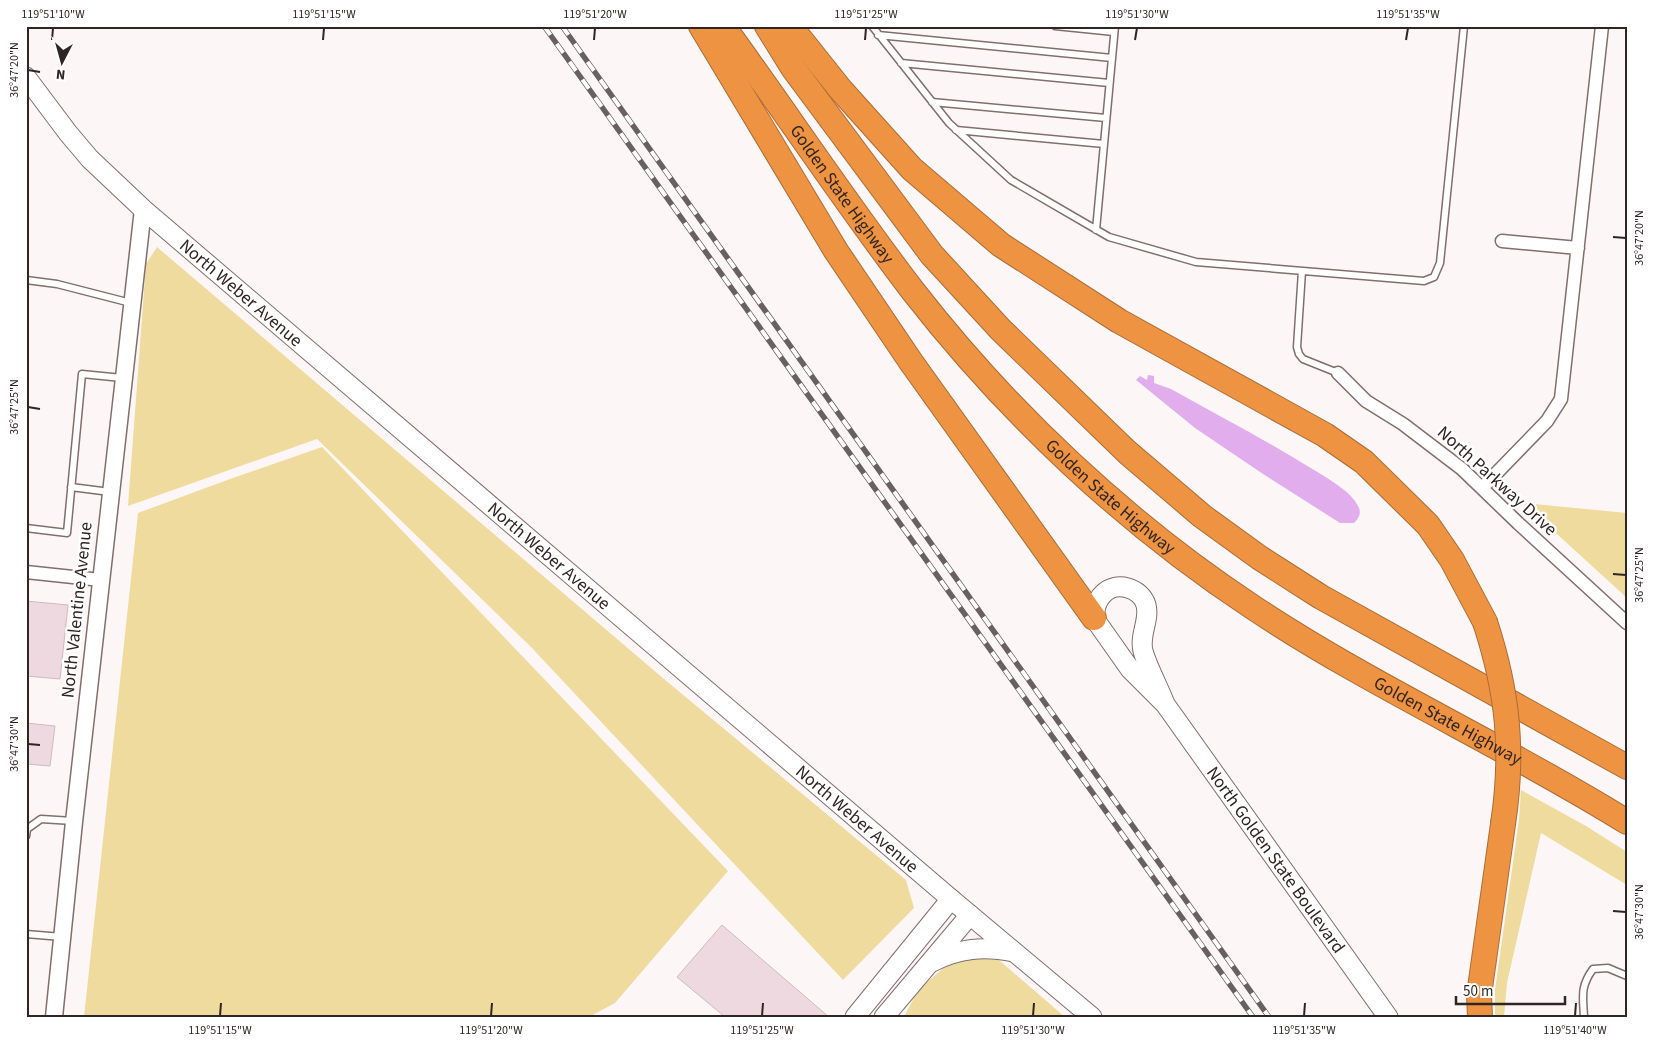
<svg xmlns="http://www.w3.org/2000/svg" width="1653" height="1043" viewBox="0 0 1653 1043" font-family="'Source Sans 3',sans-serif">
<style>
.green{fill:#efdb9d}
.water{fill:#e1aded}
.building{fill:#eed9e1;stroke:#cebac1}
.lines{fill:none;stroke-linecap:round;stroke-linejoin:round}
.service-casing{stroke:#826e6b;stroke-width:9}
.minor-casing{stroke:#826e6b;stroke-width:15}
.tertiary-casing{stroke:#826e6b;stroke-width:19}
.secondary-casing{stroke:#826e6b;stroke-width:21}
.motorway-casing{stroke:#ab6c38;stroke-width:26}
.service{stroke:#fff;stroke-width:6}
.minor{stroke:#fff;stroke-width:12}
.tertiary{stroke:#fff;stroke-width:16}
.secondary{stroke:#fff;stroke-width:19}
.motorway{stroke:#ee9342;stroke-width:24}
.rail-casing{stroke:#696160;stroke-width:5.5}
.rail{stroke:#fff;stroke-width:4;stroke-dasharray:11;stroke-linecap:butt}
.motorway-bridge-casing{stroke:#ab6c38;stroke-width:26;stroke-linecap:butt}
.motorway-bridge{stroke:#ee9342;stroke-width:24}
.ticks{fill:none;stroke:#2e2524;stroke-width:2}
.labels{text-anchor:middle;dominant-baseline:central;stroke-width:5;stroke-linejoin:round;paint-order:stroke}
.street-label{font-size:18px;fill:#2e2524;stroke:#fff}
.neatline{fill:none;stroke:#2e2524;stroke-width:2}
.ticks-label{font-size:12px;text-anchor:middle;fill:#2e2524}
</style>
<rect width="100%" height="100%" fill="#fcf7f6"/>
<!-- green -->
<path class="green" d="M157,247l507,432 242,201 8,28 -71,72 -312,-333 -214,-208 -189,67 18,-242z
M322,447l406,424 -113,132 -26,14h-505l54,-504 92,-34z
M1523,503l104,10v85z
M1521,790l65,36 41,26v33l-86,-52 -34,150 -3,34h-9v-27l24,-170z
M970,958l29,2 66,57h-161l14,-27 29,-25z"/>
<!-- water -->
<path class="water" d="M1148,375l6,1v7l17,6c48,27 97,52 143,81 13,8 38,22 44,36 4,7 1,12 -4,17h-14l-80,-51 -65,-44 -59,-48 4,-4 7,4z"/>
<!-- building -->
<path class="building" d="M26,601l42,4 -8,74 -34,-3z
M26,723l29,3 -5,40 -24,-2z
M722,925l107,92h-104l-48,-40z"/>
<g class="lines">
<!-- service casing -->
<g class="service-casing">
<path id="service" d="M872,26l77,97 62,57 98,57 87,25 228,19 10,-4 6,-14 24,-237
M1055,26l59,6
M878,35l234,23
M901,63l208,20
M932,102l174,16
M956,130l148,14
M1096,230l19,-204
M1302,271l-5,76 2,7 4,5 35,14
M26,280l31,4 74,19
M71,487l39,5
M26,528l41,5 15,-159 40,4
M26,836l1,-7 14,-10 32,2
M26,934l36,3
M1584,1017c-1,-21 -4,-30 9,-48l15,-1 19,8"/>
</g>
<!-- minor casing -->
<g class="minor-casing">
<path id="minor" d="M1502,241l76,7
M1338,373l28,28 37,23 59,45 56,54 109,100
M1482,488l65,-67 14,-22 41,-373
M26,572l75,8"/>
</g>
<!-- tertiary casing -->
<g class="tertiary-casing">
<path id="tertiary" d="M54,1017l20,-195 69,-613"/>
</g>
<!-- secondary casing -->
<g class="secondary-casing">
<g id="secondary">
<path id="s1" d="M26,77l42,56 22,26 53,50 808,690 141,118"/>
<path id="s2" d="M1165,704c-6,-16 -18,-38 -22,-53 -4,-16 7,-31 3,-46 -5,-17 -30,-25 -43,-11 -7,7 -8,15 -9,24l36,51 35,35 223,313"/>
<path d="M932,962c27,-14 52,-16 82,-10"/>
<path d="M855,1017l96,-118"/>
<path d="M884,1017l86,-102"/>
</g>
</g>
<!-- motorway casing -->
<g class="motorway-casing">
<g id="motorway">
<path d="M701,26l135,225 75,111 183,256"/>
<path id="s3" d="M723,26c64,88 124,179 190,265 95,122 212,232 341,317 119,79 251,138 373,214"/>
<path d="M767,26l26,42 139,187 69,75 126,122 75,64 58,42 61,39 306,170"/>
<path d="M790,26l51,64 71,79 89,76 118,76 206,114 39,27 64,63 24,35 33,62"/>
<path d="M1480,1017l-1,-22 24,-171"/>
</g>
</g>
<!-- service -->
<use href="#service" class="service"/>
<!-- minor -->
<use href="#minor" class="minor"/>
<!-- tertiary -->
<use href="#tertiary" class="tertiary"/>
<!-- secondary -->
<use href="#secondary" class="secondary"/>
<!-- motorway -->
<use href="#motorway" class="motorway"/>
<!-- rail casing -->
<g class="rail-casing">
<path id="rail" d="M544,26l709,991
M562,26l707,991"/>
</g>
<!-- rail -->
<use href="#rail" class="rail"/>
<!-- motorway-bridge casing -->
<g class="motorway-bridge-casing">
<path id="motorway-bridge" d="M1485,622c23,70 29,129 18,202"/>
</g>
<!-- motorway-bridge -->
<use href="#motorway-bridge" class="motorway-bridge"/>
</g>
<!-- ticks -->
<path class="ticks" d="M52,40l1,-12M323,40l1,-12M594,40l1,-12M865,40l1,-12M1135,40l2,-12M1406,40l2,-12M28,70l12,2M1613,237l13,1M28,407l12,2M1613,574l13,1M28,744l12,1M1613,911l13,1M220,1016l1,-13M491,1016l1,-13M762,1016l1,-13M1033,1016l1,-13M1304,1016l1,-13M1575,1016l1,-13"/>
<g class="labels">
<!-- street labels -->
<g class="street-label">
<text stroke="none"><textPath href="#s3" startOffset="206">Golden State Highway</textPath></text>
<text stroke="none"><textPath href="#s1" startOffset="306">North Weber Avenue</textPath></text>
<text transform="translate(1497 481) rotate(42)">North Parkway Drive</text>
<text stroke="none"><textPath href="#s3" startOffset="612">Golden State Highway</textPath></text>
<text stroke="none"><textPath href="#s1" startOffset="711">North Weber Avenue</textPath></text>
<text transform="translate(77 610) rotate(-84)">North Valentine Avenue</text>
<text stroke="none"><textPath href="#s3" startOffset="1018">Golden State Highway</textPath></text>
<text stroke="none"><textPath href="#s1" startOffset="1116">North Weber Avenue</textPath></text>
<text stroke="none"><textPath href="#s2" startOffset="486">North Golden State Boulevard</textPath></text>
</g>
</g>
<!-- border -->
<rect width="1653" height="1043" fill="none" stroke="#ffffff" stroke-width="55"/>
<!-- north arrow -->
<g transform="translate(62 62) rotate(186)" stroke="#ffffff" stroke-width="4" paint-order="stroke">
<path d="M0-4L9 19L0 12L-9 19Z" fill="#2e2524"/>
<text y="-8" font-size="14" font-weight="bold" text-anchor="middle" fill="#2e2524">N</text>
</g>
<!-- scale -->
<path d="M1456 996v8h109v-8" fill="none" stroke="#2e2524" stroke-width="2.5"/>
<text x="1463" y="996" font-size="15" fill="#2e2524" stroke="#ffffff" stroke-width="4" paint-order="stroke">50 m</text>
<rect x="28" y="28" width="1598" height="988" class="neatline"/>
<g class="ticks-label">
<text x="53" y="18">119°51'10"W</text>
<text x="324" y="18">119°51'15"W</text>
<text x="595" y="18">119°51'20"W</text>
<text x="866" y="18">119°51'25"W</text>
<text x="1137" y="18">119°51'30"W</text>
<text x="1408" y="18">119°51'35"W</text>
<text transform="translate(14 70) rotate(-90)" y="4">36°47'20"N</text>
<text transform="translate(1639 238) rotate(-90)" y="4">36°47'20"N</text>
<text transform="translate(14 407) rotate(-90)" y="4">36°47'25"N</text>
<text transform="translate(1639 575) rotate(-90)" y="4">36°47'25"N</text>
<text transform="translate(14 744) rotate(-90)" y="4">36°47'30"N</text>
<text transform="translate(1639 912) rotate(-90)" y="4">36°47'30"N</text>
<text x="220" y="1034">119°51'15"W</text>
<text x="491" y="1034">119°51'20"W</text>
<text x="762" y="1034">119°51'25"W</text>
<text x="1033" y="1034">119°51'30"W</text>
<text x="1304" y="1034">119°51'35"W</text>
<text x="1575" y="1034">119°51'40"W</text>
</g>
</svg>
